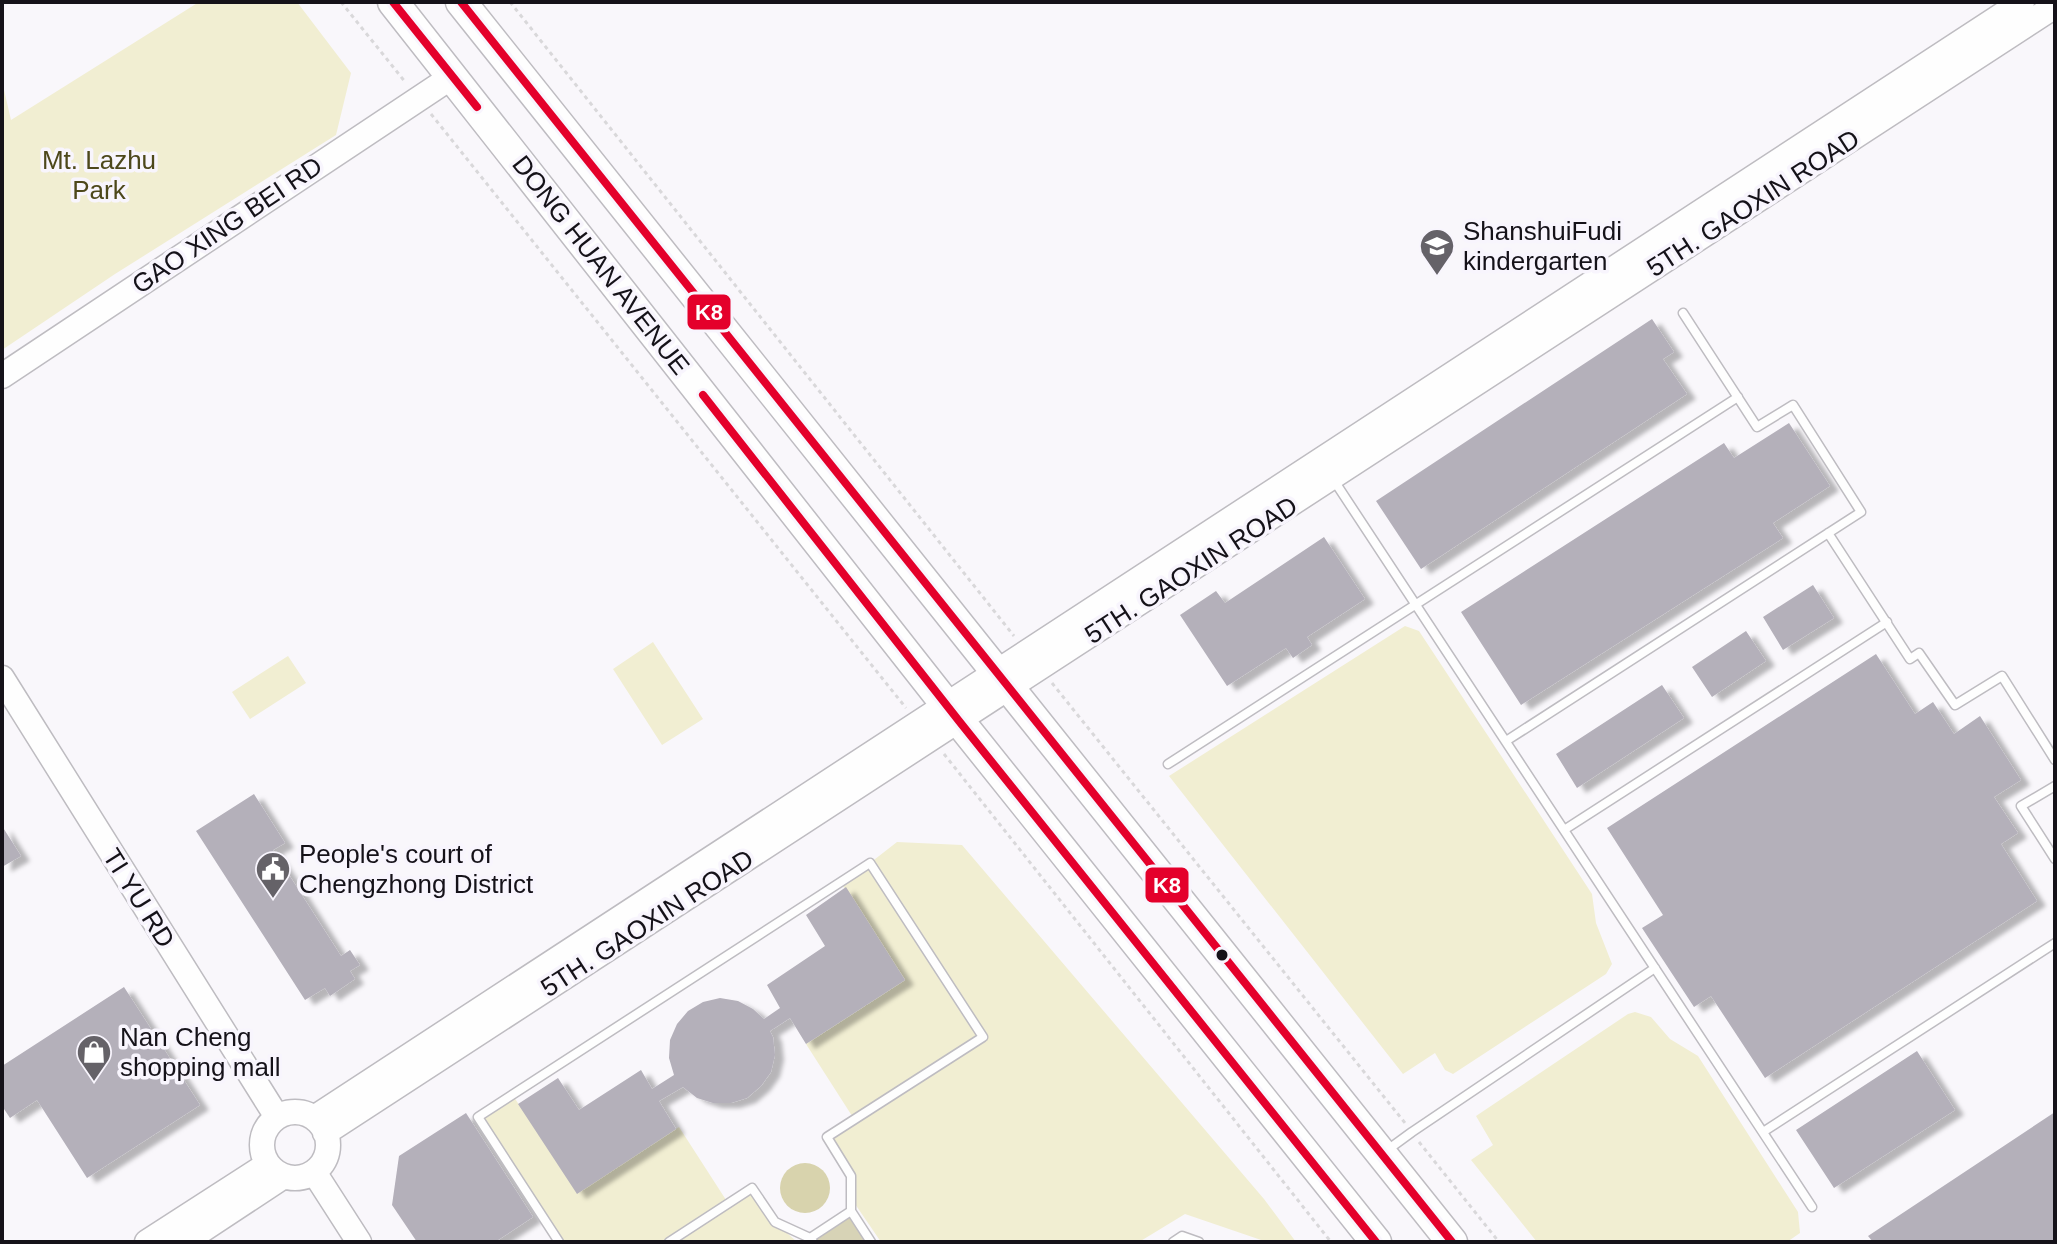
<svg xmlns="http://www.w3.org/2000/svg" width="2057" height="1244" viewBox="0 0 2057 1244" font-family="Arial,sans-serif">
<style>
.green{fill:#f1eed2}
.forest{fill:#d7d3b6}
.water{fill:#d8d3ad}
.building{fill:#b4b0ba;filter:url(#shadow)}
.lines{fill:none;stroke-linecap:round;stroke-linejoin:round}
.lane-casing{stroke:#bebcc1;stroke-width:11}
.secondary-casing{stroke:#bebcc1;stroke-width:27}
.highway-casing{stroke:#bebcc1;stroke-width:33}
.path{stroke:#d9d8da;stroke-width:3;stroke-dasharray:4 4;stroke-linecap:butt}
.lane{stroke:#fefefe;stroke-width:8}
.secondary{stroke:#fefefe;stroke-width:24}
.highway{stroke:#fefefe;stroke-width:30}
.bus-1-casing{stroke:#f8f5fd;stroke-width:14}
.bus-1{stroke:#e4002b;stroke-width:8}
.bus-dot{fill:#151219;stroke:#f8f5fd;stroke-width:3}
.labels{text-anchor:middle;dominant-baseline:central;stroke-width:7;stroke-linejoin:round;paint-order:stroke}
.park-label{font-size:26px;fill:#4d481b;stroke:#f8f5fd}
.street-label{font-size:26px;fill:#151219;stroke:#f8f5fd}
.poi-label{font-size:26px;fill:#151219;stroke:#f8f5fd;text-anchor:start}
.line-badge{stroke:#f8f5fd;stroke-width:3}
.badge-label{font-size:22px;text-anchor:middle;font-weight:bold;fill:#fff}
</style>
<defs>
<filter id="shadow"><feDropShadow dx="9" dy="5" stdDeviation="2" flood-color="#0004"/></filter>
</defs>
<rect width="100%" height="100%" fill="#f9f7fb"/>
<!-- green -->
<path class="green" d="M199,2h98l54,71 -15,62 -221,139 -113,76v-269l9,39z
M1405,626l14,5 173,263 4,29 16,41 -6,10 -153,100 -8,-4 -10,-17 -32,21 -234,-298z
M653,642l50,77 -41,26 -49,-76z
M288,656l18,27 -56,36 -18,-27z
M897,842l65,3 302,354 32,43h-29l-82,-28 -46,28h-258l-26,-38 -4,-28 -24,-39 27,-18 -48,-75 99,-64 -64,-97 29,-20z
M1635,1012l16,5 19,22 28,17 100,156 2,21 -13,9h-250l-66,-82 22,-15 -17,-29 152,-102z
M512,1094l65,99 102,-66 49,76 24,-15 23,34 22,20h-238l-81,-125z"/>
<!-- forest -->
<path class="forest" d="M851,1211l18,31h-56l-3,-4z"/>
<!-- water -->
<path class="water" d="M780 1188a25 25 0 1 1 50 0a25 25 0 1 1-50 0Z"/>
<!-- building -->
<path class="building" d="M1652,319l22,33 -11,7 24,35 -266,175 -45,-68z
M1789,423l41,63 -57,37 10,15 -262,167 -60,-93 263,-169 10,15z
M1324,537l41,62 -58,38 5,8 -19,13 -7,-10 -59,38 -47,-71 36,-24 9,12z
M1813,585l21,33 -51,32 -20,-33z
M1746,631l20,30 -54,36 -20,-30z
M1876,654l39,60 18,-12 21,32 26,-18 41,64 -27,17 24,36 -17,11 36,57 -272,177 -54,-82 -17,11 -52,-79 21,-13 -56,-87z
M1662,685l22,33 -107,70 -21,-34z
M254,794l31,49 -12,7 68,106 9,-6 10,15 -10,6 5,8 -25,17 -5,-8 -20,12 -109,-169z
M2,826l19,30 -19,11z
M846,887l59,93 -99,64 -16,-26 -20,13 3,6 2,18 -4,17 -10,14 -14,12 -16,5h-18l-16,-5 -14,-11 -24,14 17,28 -99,65 -59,-90 40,-26 21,32 62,-40 11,19 22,-14 -5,-17 1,-18 7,-16 11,-13 15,-9 17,-4 18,3 15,8 11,10 16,-11 -13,-23 58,-39 -19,-31z
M124,987l76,118 -113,73 -50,-78 -27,18 -8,-12v-40z
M1917,1051l38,59 -121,78 -38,-58z
M2055,1112v130h-182l-5,-6z
M466,1113l67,104 -38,25h-78l-25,-37 7,-49z"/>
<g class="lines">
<!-- lane casing -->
<g class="lane-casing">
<path id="lane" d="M1333,479l479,728
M1828,533l82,126 9,-6 36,52 47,-29 53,84
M1506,741l355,-229 -68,-107 -36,22 -74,-114
M1168,764l570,-367
M2055,786l-34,20 34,53
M1564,830l323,-208
M1763,1132l292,-189
M1386,1151l26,-19 243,-164
M559,1242l-81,-125 392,-254 113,174 -156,100 24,39v35
M669,1242l83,-54 23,34 35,16
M813,1242l-3,-4 41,-27 20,31
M1173,1242l9,-6 17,6"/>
</g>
<!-- secondary casing -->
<g class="secondary-casing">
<path id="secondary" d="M2,376l451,-300
M2,678l275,439
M262 1145a33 33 0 1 1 66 0a33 33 0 1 1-66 0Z
M314,1118l1708,-1116
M325,1133l1730,-1127
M314,1172l45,70
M147,1242l121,-78
M184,1242l100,-66"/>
</g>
<!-- highway casing -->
<g class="highway-casing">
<path id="highway" d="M393,2l566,719 417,521
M461,2l991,1240"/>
</g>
<!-- path -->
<path class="path" d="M341,2l65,81
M510,2l504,634
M431,114l475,594
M1052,683l353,440
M944,754l387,488
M1419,1142l80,100"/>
<!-- lane -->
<use href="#lane" class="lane"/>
<!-- secondary -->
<use href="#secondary" class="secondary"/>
<!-- highway -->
<use href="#highway" class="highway"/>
<!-- bus-1 casing -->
<g class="bus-1-casing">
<path id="bus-1" d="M393,2l84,105
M461,2l991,1240
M703,395l256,326 417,521"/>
</g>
<!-- bus-1 -->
<use href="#bus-1" class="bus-1"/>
</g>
<!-- icons -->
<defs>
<g id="school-pin" transform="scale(1.8)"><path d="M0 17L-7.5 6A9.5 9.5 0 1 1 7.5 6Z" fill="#656268" stroke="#f8f5fd"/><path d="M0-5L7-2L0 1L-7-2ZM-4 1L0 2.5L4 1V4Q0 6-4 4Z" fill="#fff"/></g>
<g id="civic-pin" transform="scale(1.8)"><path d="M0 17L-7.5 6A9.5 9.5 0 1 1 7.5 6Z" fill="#656268" stroke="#f8f5fd"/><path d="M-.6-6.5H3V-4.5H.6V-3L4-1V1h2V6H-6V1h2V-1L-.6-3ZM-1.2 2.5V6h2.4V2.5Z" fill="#fff"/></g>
<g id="shop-pin" transform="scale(1.8)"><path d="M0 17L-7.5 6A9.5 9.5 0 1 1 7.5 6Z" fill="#656268" stroke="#f8f5fd"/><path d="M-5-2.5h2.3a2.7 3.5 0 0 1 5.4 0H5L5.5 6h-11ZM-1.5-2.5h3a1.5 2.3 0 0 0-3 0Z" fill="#fff"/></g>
</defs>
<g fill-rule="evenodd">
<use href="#school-pin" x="1437" y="246"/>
<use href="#civic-pin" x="273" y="869"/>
<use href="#shop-pin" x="94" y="1052"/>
</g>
<!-- markers -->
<circle class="bus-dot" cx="1222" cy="955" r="7"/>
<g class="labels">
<!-- park labels -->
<g class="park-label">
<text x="99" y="160">Mt. Lazhu<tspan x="99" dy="30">Park</tspan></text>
</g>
<!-- street labels -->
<g class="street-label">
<text transform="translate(1753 203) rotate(-33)">5TH. GAOXIN ROAD</text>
<text transform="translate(227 225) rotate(-34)">GAO XING BEI RD</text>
<text transform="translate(601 265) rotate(52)">DONG HUAN AVENUE</text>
<text transform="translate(1191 570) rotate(-33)">5TH. GAOXIN ROAD</text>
<text transform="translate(139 898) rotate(58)">TI YU RD</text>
<text transform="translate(647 923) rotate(-33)">5TH. GAOXIN ROAD</text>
</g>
<!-- poi labels -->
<g class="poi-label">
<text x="1463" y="231">ShanshuiFudi<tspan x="1463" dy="30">kindergarten</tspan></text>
<text x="299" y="854">People's court of<tspan x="299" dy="30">Chengzhong District</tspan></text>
<text x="120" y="1037">Nan Cheng<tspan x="120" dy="30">shopping mall</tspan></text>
</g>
</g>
<g class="line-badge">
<rect x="686" y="293" width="46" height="38" rx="8" fill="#e4002b"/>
<rect x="1144" y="866" width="46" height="38" rx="8" fill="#e4002b"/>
</g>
<g class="badge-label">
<text x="709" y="320">K8</text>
<text x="1167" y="893">K8</text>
</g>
<!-- border -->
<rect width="2057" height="1244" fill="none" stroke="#151219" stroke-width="8"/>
</svg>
